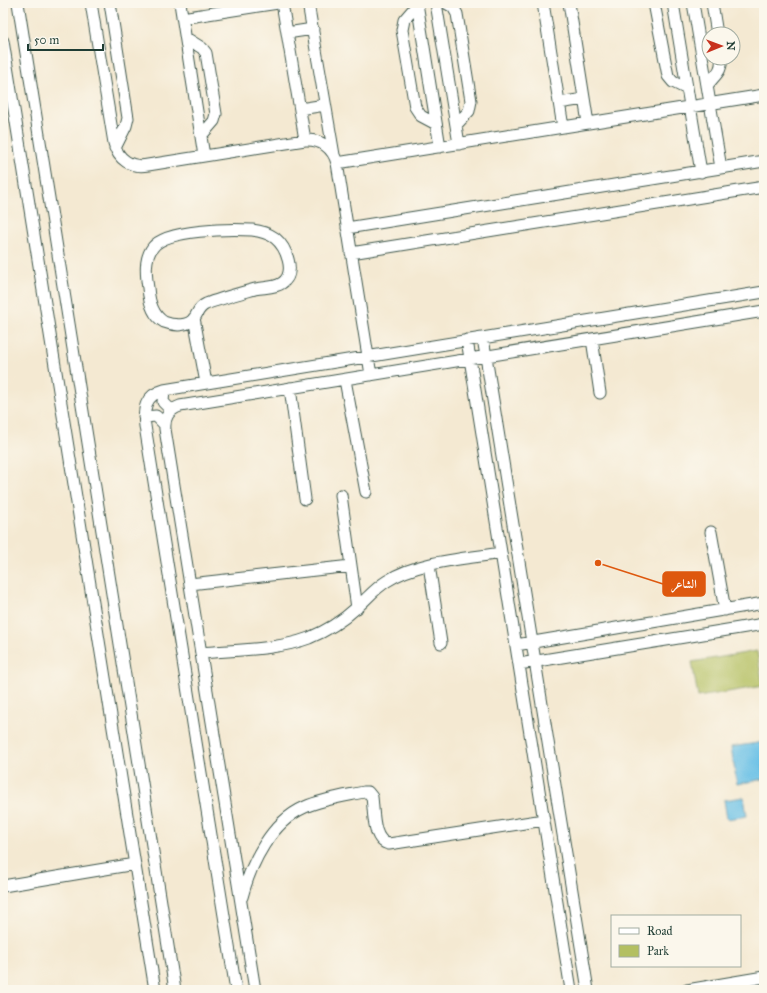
<svg xmlns="http://www.w3.org/2000/svg" width="767" height="993" viewBox="0 0 767 993" font-family="'IM FELL Great Primer',Amiri,serif">
<style>
.green{fill:#b3bf61;stroke:#697e4a}
.water{fill:#68c0e6;stroke:#447e8d}
.lines{fill:none;stroke-linecap:round;stroke-linejoin:round}
.minor-casing{stroke:#3f574c;stroke-width:13}
.minor{stroke:#fff;stroke-width:11}
.leader{fill:none;stroke:#de580e;stroke-width:1.5}
.callout-dot{fill:#de580e;stroke:#fbf7ec;stroke-width:1.5}
.callout{fill:#de580e;stroke:#de580e;stroke-width:1.5}
.callout-label{font-size:12px;text-anchor:middle;font-weight:bold;fill:#fff}
</style>
<rect width="100%" height="100%" fill="#fbf7ec"/>
<filter id="ink" filterUnits="userSpaceOnUse"><feTurbulence type="fractalNoise" baseFrequency=".025" numOctaves="2"/><feDisplacementMap in="SourceGraphic" scale="8" xChannelSelector="R" yChannelSelector="G"/><feConvolveMatrix kernelMatrix="1 2 1 2 8 2 1 2 1" color-interpolation-filters="sRGB"/></filter>
<filter id="wash" filterUnits="userSpaceOnUse"><feTurbulence type="fractalNoise" baseFrequency=".012" numOctaves="4" result="noise"/><feDisplacementMap in="SourceGraphic" scale="16" xChannelSelector="R" yChannelSelector="G"/><feGaussianBlur stdDeviation="0.9" result="paint"/><feColorMatrix in="noise" values="0 0 0 0 0 0 0 0 0 0 0 0 0 0 0 0 0 1.4 0 .05"/><feComposite in="paint" operator="in"/></filter>
<g filter="url(#wash)">
<rect width="100%" height="100%" fill="#f4e9d2"/>
<!-- green -->
<path class="green" d="M757,651l6,35 -65,11 -6,-35z"/>
<!-- water -->
<path class="water" d="M764,742v37l-27,5 -6,-37z
M744,797l3,19 -20,3 -3,-19z"/>
</g>
<g filter="url(#ink)">
<g class="lines">
<!-- minor casing -->
<g class="minor-casing">
<path id="minor" d="M18,3l157,987
M91,3l23,140c4,17 17,25 34,22l157,-25c16,-1 28,8 32,23l34,212
M110,3l18,115 -2,8 -11,22
M180,3l24,153
M282,3l23,137
M308,3l26,152
M417,3l23,144
M436,3l23,141
M446,3l7,4 4,7 14,87 -2,10 -13,14
M543,3l20,124
M569,3l19,120
M654,3l14,73 5,6 14,7
M673,3l28,169
M693,3l28,165
M712,3l5,31
M417,5l-13,15 -2,10 13,77 6,9 15,8
M182,18l96,-15
M287,33l26,-4
M186,38l16,10 4,5 10,61 -2,7 -13,15
M3,41l152,949
M707,86c7,-11 16,-14 14,-28
M559,103l25,-4
M300,109l25,-4
M337,163l427,-68
M347,228l417,-67
M252,230c9,1 16,3 23,8 11,9 22,35 7,45 -7,5 -18,4 -27,6 -14,4 -36,10 -49,15 -7,3 -8,8 -11,13 -6,10 -21,9 -31,5 -12,-7 -15,-21 -16,-34 -2,-13 -4,-30 5,-41 14,-18 77,-18 99,-17z
M351,253l413,-66
M194,318l12,65
M483,338l105,652
M592,339l8,54
M467,340l104,650
M345,380l21,112
M290,388l15,111
M164,390l-1,12 8,8
M144,417l12,-1 8,8
M341,495l16,113
M711,532l14,78
M429,565l12,78
M190,584l161,-18
M516,645l248,-42
M201,653c34,-3 76,-3 108,-15 17,-7 32,-16 46,-29 11,-9 19,-20 32,-28 31,-20 78,-22 114,-28
M519,664l245,-40
M3,886l132,-22
M242,897c9,-34 29,-75 63,-90 18,-8 40,-11 59,-15h4l4,5c2,14 0,44 17,47l155,-24
M236,990l-91,-564c-2,-17 0,-31 19,-36l600,-98
M255,990l-90,-561c-1,-12 4,-19 15,-23l584,-95
M687,990l77,-13"/>
</g>
<!-- minor -->
<use href="#minor" class="minor"/>
</g>
</g>
<!-- callouts -->
<path class="leader" d="M598 563L663 584"/>
<circle class="callout-dot" cx="598" cy="563" r="4"/>
<rect class="callout" x="663" y="572" width="42" height="24" rx="4"/>
<g class="callout-label">
<text x="684" y="588">الشاعر</text>
</g>
<!-- margin -->
<rect width="767" height="993" fill="none" stroke="#fbf7ec" stroke-width="16"/>
<!-- legend -->
<rect x="611" y="915" width="130" height="52" fill="#fbf7ec" stroke="#a3ada2"/>
<rect x="619" y="928" width="20" height="6" fill="#ffffff" stroke="#a3ada2"/>
<text x="647" y="935" font-size="12" fill="#1f3d34">Road</text>
<rect x="619" y="945" width="20" height="12" fill="#b3bf61" stroke="#a3ada2"/>
<text x="647" y="955" font-size="12" fill="#1f3d34">Park</text>
<!-- north arrow -->
<g transform="translate(721 46) rotate(89)"><circle r="19" fill="#fbf7ec" stroke="#a3ada2"/>
<path d="M0-3L7 15L0 10L-7 15Z" fill="#c8321e"/>
<text y="-6" font-size="11" font-weight="bold" text-anchor="middle" fill="#1f3d34">N</text>
</g>
<!-- scale -->
<path d="M28 44v6h75v-6" fill="none" stroke="#1f3d34" stroke-width="2"/>
<text x="34" y="44" font-size="12" fill="#1f3d34" stroke="#fbf7ec" stroke-width="3" paint-order="stroke">50 m</text>
</svg>
